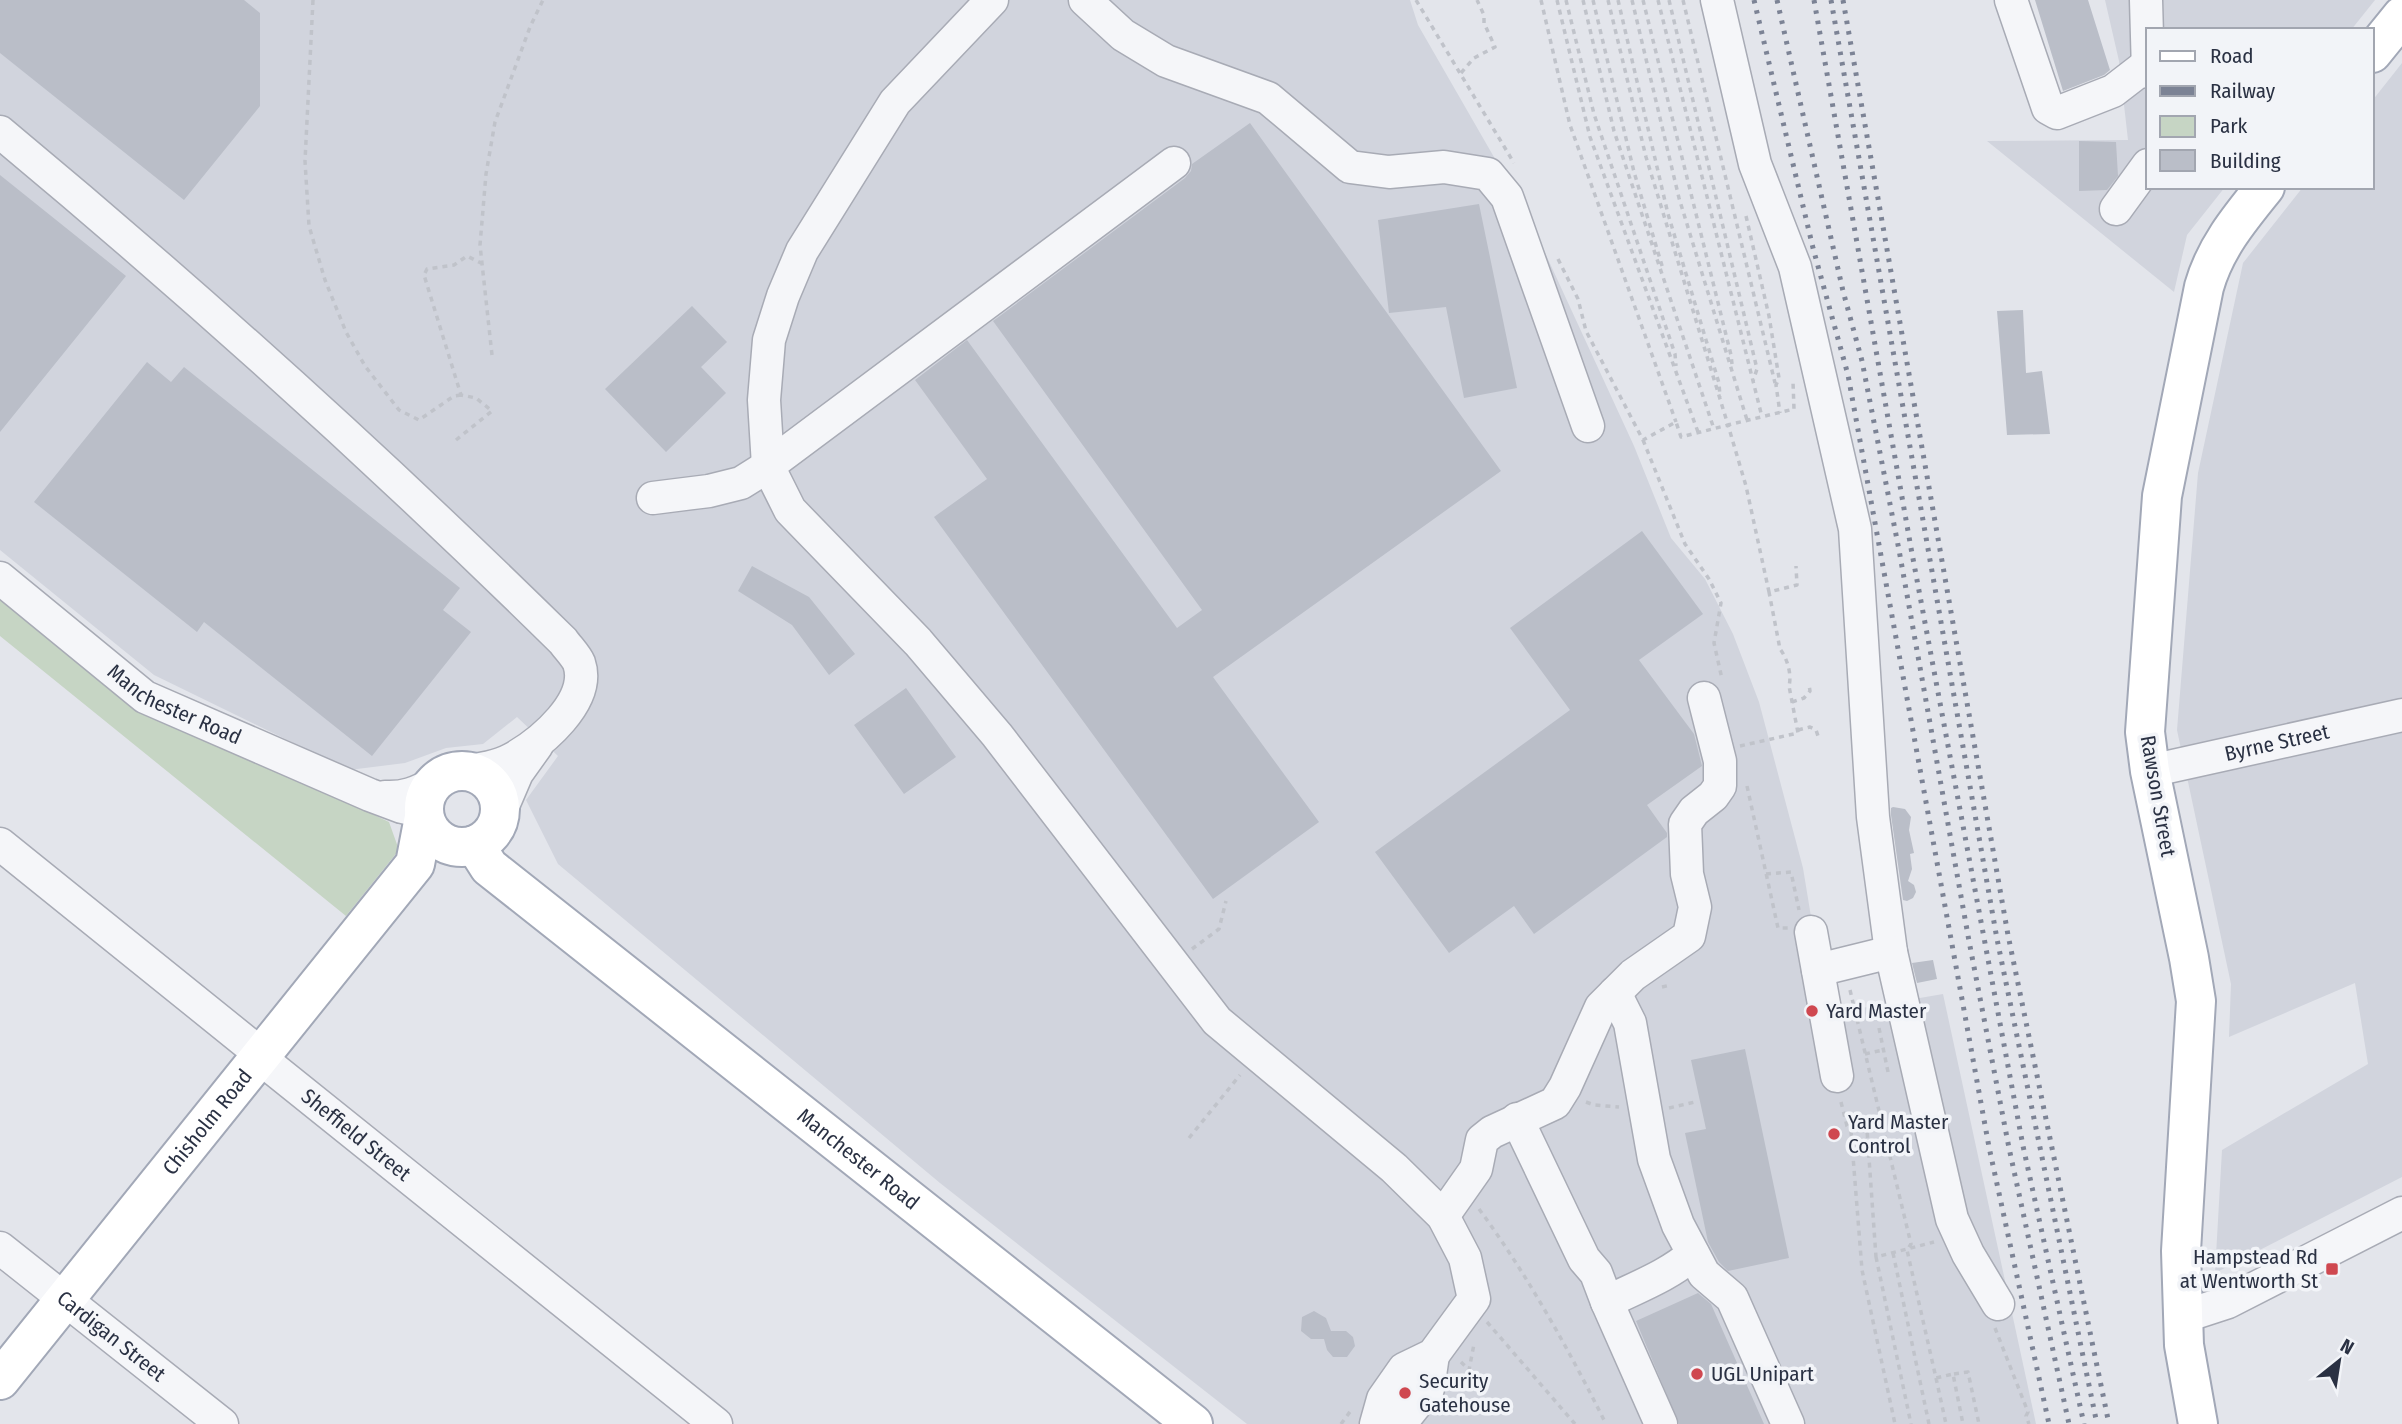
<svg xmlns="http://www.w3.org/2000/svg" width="2402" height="1424" viewBox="0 0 2402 1424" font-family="'Fira Sans Condensed',sans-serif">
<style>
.built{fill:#d1d4dd}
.green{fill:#c6d5c4}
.building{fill:#babec8}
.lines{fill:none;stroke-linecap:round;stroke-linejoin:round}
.minor-casing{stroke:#a8abb5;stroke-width:35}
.major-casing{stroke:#a2a8b7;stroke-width:42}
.path{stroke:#c0c3ca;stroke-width:3.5;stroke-dasharray:5 5;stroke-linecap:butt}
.minor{stroke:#f5f6f9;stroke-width:32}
.major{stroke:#fff;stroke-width:38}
.rail{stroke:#7c8395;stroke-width:5;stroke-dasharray:3.5 7;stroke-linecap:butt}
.poi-dot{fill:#cf4850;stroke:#f2f4f8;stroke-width:2.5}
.labels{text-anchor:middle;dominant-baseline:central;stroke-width:7;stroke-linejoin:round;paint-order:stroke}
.street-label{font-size:21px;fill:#2a3143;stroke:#f2f4f8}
.poi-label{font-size:21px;fill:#2a3143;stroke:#f2f4f8;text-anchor:start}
</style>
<rect width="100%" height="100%" fill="#e3e5eb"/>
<!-- built -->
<path class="built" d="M0,0h1410l8,25 111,193 105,228 37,92 34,41 28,55 26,68 44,166 24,146 116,-20 93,430h-789l-307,-241 -382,-319 -32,-64 32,-44 -41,-39 -34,27 -37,4 -41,15 -56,7 -195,-95 -154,-125z
M2105,0h270l-24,30h-203v157h77l-38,48 -13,57 -187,-151 141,-1 -9,-79z
M2402,63v1114l-187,96 7,-123 146,-86 -13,-81 -126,54 2,-53 -54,-254 21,-257 45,-210 60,-76h69v-86z"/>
<!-- green -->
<path class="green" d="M0,592l138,111 251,119 10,28 -53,66 -346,-280z"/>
<!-- building -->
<path class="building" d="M0,0h244l16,13v93l-76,94 -184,-147z
M2035,0h53l22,70 -6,5 -41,16z
M1250,123l251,348 -288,206 106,145 -106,77 -279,-382 53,-38 -72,-99 52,-40 210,288 25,-18 -209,-289 192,-143 6,-7 1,-7z
M2079,141l37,1 2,34 -11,14 -28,1z
M0,175l126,101 -126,156z
M1479,204l38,184 -53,10 -18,-91 -57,6 -11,-93z
M692,306l35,36 -26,25 25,26 -60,59 -61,-63z
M2023,310l3,63 16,-2 8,63 -43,1 -10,-124z
M147,362l24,20 13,-15 276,221 -17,22 28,22 -99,124 -168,-134 -7,10 -163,-130z
M1642,531l61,83 -64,46 55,74 8,32 -55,39 20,28v4l-133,97 -20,-28 -65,47 -74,-101 195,-142 -60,-82z
M752,566l57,31 46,57 -26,21 -37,-50 -54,-34z
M906,688l50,69 -52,37 -50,-69z
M1893,807l12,2 6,8 -2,13 5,23 -4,1 2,15 -4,12 6,4 2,7 -3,6 -6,3 -4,-1 -12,-85v-7z
M1933,960l4,19 -20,4 -5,-20z
M1745,1049l44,209 -61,13 -9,-9 -11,-20 -23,-109 21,-4 -15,-69z
M1698,1293l13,11 53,120h-85l-43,-103z
M1314,1311l12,7 5,13h15l7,6 2,9 -8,11h-14l-6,-7 -3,-11h-13l-10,-8 1,-14z"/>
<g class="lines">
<!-- minor casing -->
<g class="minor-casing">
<g id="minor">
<path d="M992,0l-97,102 -93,149 -19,45 -14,44 -5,60 4,66 22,44 128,132 79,93 220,286 177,147 49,48 22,42 9,41 -41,56 -29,14 -21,30 -7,25"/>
<path d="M1085,0l38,35 43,26 102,37 82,69 39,5 55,-5 44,7 19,23 81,229"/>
<path d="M1717,0l38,164 40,103 60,262 18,288 18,135 61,267 16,35 30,50"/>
<path d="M2011,0l37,108 9,5 56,-22 35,-27"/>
<path d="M2146,0l2,72"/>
<path d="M0,132c195,162 383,332 563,509 5,7 13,15 16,22 13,38 -38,80 -67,96 -15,8 -31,10 -47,12"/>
<path d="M2116,209l32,-44"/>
<path d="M653,498l56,-7 32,-8 27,-17 406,-303"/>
<path id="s1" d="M0,578l145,119 225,98 32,12 22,5"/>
<path id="s2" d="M2150,771l252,-56"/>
<path d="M385,797c19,1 32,-4 49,-14"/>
<path d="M499,815l18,-42 20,-28"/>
<path id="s3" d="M0,844l247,199 28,27 441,354"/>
<path d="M1811,932l26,144"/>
<path d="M1818,970l73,-18"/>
<path d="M1615,993l15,30 24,136 24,66 26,49 28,24 56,126"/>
<path d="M1517,1119l67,140 12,14 11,29"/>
<path d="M1443,1216l33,-47 6,-29 10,-8 63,-29 10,-16 36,-80 32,-32 56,-39 6,-29 -8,-33 -2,-50 9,-13 19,-15 7,-10v-25l-16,-63"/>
<path id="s4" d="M0,1248l222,176"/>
<path d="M2182,1317l46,-15 174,-89"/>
<path d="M1394,1424l10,-5 24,-30 5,-34"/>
<path d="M1661,1424l-54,-122c30,-15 61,-26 86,-48"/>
</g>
</g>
<!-- major casing -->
<g class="major-casing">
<g id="major">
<path d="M2372,53l30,-37"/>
<circle cx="462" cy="809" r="38"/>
<path id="s5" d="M475,845l14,22 704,557"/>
<path id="s6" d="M0,1380l415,-516 9,-47"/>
<path d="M2198,1424l-14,-79 -3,-94 15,-250 -7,-43 -39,-187 -5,-39 17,-236 42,-209c11,-39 35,-68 61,-100"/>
</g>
</g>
<!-- path -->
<path class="path" d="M313,0l-8,161 4,65 16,54 21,52 19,34 34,44 20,10 35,-24 7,-1
M1416,0l98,163
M1541,0l29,125 106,297
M1557,0l33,137 108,295
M1566,0l28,114 81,240 1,12
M1583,0l31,131 100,298
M1593,0l41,172 29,97
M1608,0l38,157 82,268 66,-16 -1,-27
M1618,0l50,214 51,169 1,14
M1632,0l47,198 68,222
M1643,0l88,355 1,9
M1658,0l104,417
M1669,0l88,369 -4,12
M1683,0l92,383
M1461,73l13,-15 21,-11 -11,-24v-8l-7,-15
M1746,216l23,100 10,62 -3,7 4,28
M1558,259l20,40 8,32 57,109 33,-18 5,15 47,-12 18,61 23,106
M492,355l-12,-110 6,-71 9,-52 35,-95 13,-27
M456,440l36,-29 -16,-13 -15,-3 -37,-120 3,-6 27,-4 13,-9 14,7
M1643,440l42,104 24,35 12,24 -7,40 8,36
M1792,702l12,-4 6,-7 -1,-6
M1798,730l12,-3 6,3 2,6
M1740,746l58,-13 -9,-47c3,-12 -2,-28 -9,-37l-11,-57 28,-7 -1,-19
M1747,786l31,142h10
M1766,874l25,-2 8,38
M1192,949l27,-20 7,-28
M1662,987l9,-2
M1850,990l61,254 -4,6 29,128 17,-4 10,50
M1879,1028l9,44
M1865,1054l18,-4
M1586,1102l8,3 25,2
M1841,1102l6,24 4,5 16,-1 9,127 58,-15
M1669,1108l26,-6
M1851,1131l11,139 33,154
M1189,1138l51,-63
M1479,1209c48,65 91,143 127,215
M1893,1253l36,171
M1876,1257l35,167
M1487,1322l88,102
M1995,1328l33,84 -2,4 3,8
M1461,1362l8,8 5,-26
M1954,1374l14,-2 11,52
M1936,1378l10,46
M1341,1424l11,-15"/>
<!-- minor -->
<use href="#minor" class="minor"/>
<!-- major -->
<use href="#major" class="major"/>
<!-- rail -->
<path class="rail" d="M1754,0l59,248 35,127 141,772 60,277
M1777,0l66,291 19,70 37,189 70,391 40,207 60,276
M1814,0l97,548 112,598 61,278
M1831,0l166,939 100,485
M1843,0l165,935 101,489"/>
</g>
<!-- markers -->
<g class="poi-dot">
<circle cx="1812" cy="1011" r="7"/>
<circle cx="1834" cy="1134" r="7"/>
<rect x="2325" y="1262" width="14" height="14" rx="3.5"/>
<circle cx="1697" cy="1374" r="7"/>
<circle cx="1405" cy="1393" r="7"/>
</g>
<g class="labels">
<!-- street labels -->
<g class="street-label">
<text stroke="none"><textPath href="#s1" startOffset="217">Manchester Road</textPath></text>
<text stroke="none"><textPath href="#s2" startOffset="130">Byrne Street</textPath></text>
<text transform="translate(2158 796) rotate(80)">Rawson Street</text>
<text stroke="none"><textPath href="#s6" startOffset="331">Chisholm Road</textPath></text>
<text stroke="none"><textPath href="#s3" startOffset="460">Sheffield Street</textPath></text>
<text stroke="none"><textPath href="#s5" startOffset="497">Manchester Road</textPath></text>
<text stroke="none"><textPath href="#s4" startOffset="142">Cardigan Street</textPath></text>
</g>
<!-- poi labels -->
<g class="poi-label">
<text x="1826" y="1011">Yard Master</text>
<text x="1848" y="1122">Yard Master<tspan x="1848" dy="24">Control</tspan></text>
<text x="2318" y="1257" text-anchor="end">Hampstead Rd<tspan x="2318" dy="24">at Wentworth St</tspan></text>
<text x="1711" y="1374">UGL Unipart</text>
<text x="1419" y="1381">Security<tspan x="1419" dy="24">Gatehouse</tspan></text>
</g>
</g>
<!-- legend -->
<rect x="2146" y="28" width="228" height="161" fill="#f2f4f8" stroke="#a2a6b0" stroke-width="2"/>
<rect x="2160" y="51" width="35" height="10" fill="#ffffff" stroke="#a2a6b0" stroke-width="2"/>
<text x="2210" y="63" font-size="21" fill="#2a3143">Road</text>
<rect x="2160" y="86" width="35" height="10" fill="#7c8395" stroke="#a2a6b0" stroke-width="2"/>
<text x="2210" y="98" font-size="21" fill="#2a3143">Railway</text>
<rect x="2160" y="116" width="35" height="21" fill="#c6d5c4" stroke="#a2a6b0" stroke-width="2"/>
<text x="2210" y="133" font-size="21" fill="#2a3143">Park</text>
<rect x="2160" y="150" width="35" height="21" fill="#babec8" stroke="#a2a6b0" stroke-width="2"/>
<text x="2210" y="168" font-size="21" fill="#2a3143">Building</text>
<!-- north arrow -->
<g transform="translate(2339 1361) rotate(30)" stroke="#f2f4f8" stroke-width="5" paint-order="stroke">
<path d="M0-5L12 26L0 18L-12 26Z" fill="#2a3143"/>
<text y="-10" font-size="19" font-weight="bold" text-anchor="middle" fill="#2a3143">N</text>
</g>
</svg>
